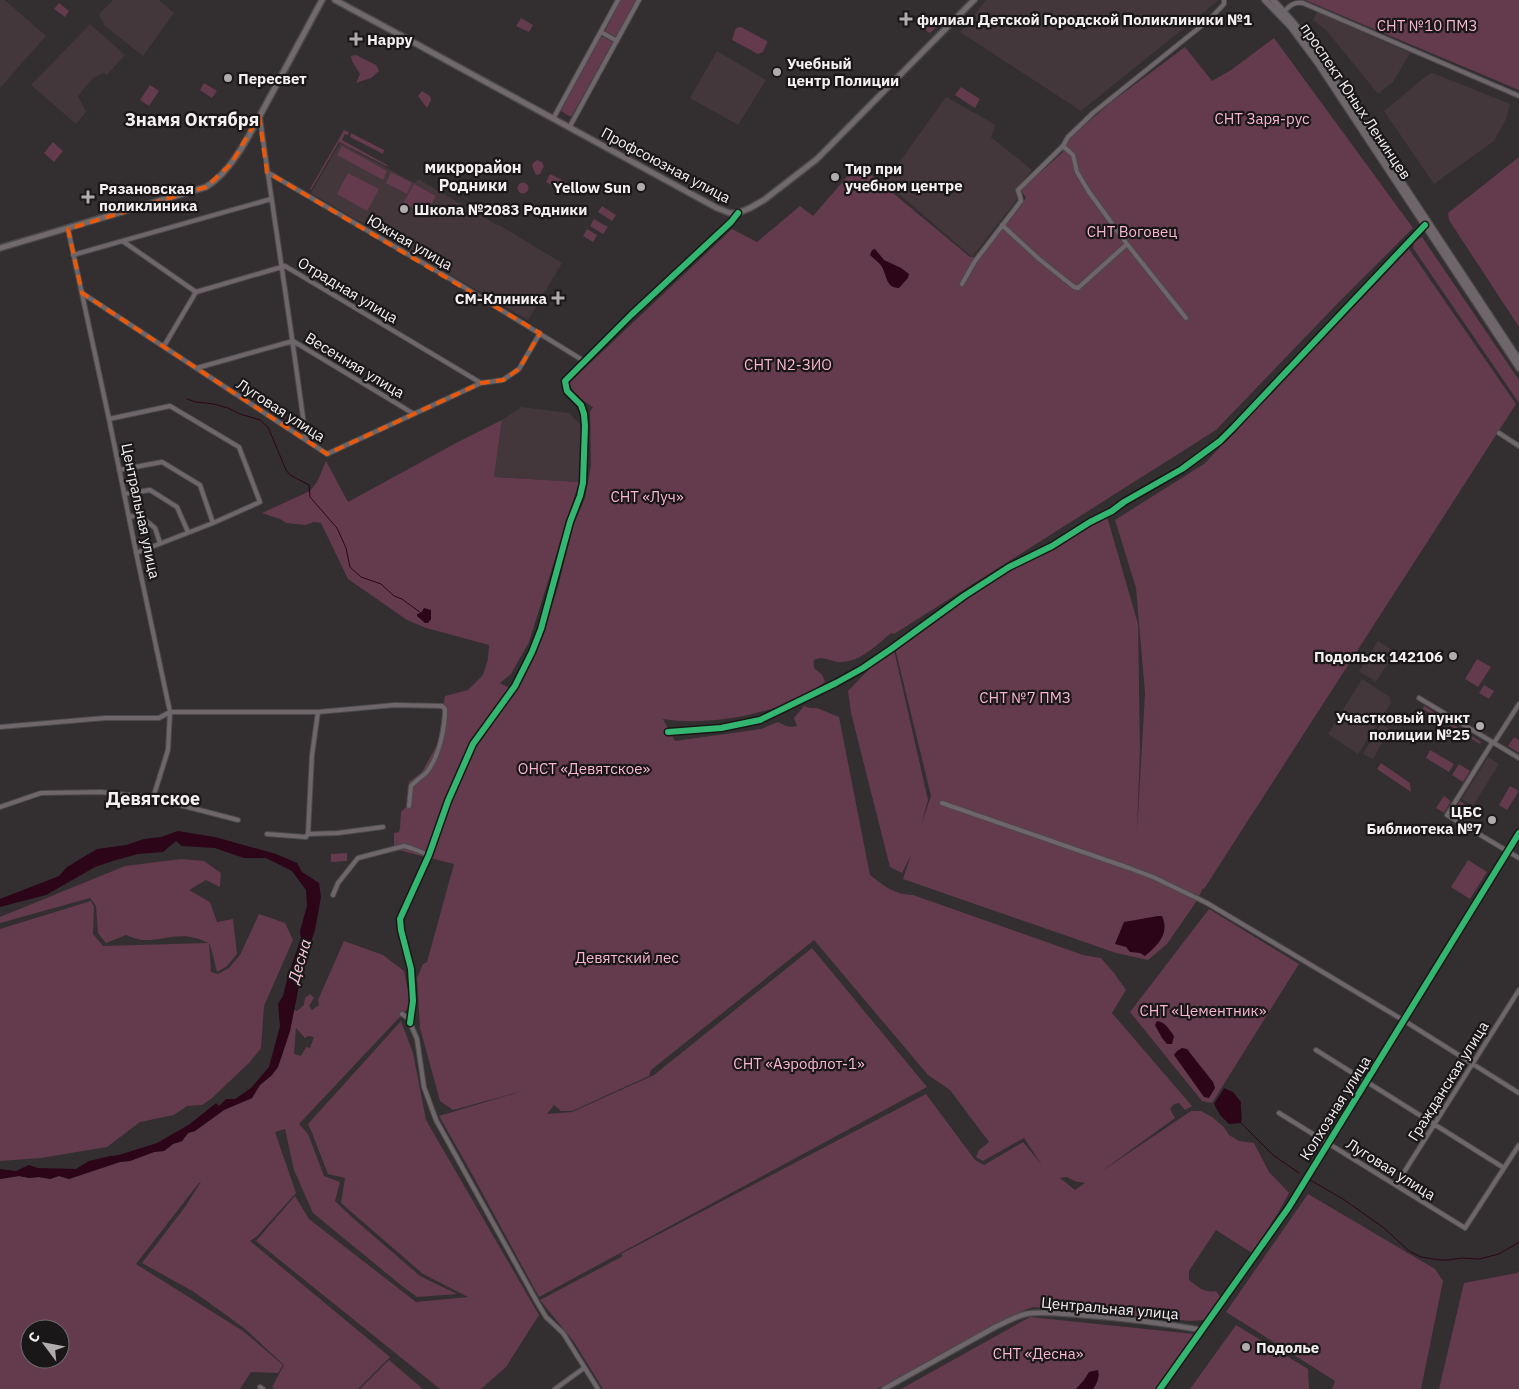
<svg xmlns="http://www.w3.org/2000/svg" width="1519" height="1389" viewBox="0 0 1519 1389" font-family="'IBM Plex Sans',sans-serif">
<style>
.built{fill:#43373b}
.green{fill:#633b4c;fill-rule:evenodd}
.water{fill:#2d0519}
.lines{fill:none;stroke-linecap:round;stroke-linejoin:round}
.stream{stroke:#2d0519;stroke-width:1}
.minor-casing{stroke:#4d4a4b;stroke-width:6}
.tertiary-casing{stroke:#4d4a4b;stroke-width:7}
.secondary-casing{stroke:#4d4a4b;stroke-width:8}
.primary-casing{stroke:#4d4a4b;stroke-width:8}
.minor{stroke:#6e666a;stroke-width:4}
.tertiary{stroke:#6e666a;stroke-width:4.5}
.secondary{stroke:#71696c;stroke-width:5}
.primary{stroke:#6f666b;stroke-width:5.5}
.cycleway-casing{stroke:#1a1718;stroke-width:9}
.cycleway{stroke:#33b770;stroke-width:6}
.marked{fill:none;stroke:#e8590c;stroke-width:4;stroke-dasharray:10 6;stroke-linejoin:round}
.poi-dot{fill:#b0abad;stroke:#1a1718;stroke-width:2}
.labels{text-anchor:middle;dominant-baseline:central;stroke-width:4.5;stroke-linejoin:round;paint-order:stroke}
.poi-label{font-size:15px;font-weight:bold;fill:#f4eff1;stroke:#1a1718;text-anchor:start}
.park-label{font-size:15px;fill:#fab6d0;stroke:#1a1718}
.street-label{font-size:15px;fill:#f4eff1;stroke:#1a1718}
.neighbourhood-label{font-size:16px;font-weight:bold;fill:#f4eff1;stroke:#1a1718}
.water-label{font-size:16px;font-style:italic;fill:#fac7da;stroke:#1a1718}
.quarter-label{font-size:18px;font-weight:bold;fill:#f4eff1;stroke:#1a1718}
</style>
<rect width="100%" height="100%" fill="#332e30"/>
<!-- built -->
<path class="built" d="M0,0h5l41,36 -46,52z
M113,0h46l15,13 -31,43 -38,-30 -6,-12z
M986,0h233l-138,111 -121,-79z
M1317,12l93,41 -17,29 -15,12 -52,-64 -13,-10z
M90,24l35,31 -18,20 -3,-2 -11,5 -15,18 8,16 -10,12 -45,-39z
M717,51l49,29 -28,45 -48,-27z
M1433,73l77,31 -4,15 -12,22 -60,43 -50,-73 42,-35z
M946,97l50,28 -5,12 41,33 -17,20 3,8 -46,59 -87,-75z
M340,143l75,40 3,-4 79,46 4,1 61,37 -34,57 -217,-127z
M521,407l48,6 12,12 -2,57 -85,-5 8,-57z
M1378,641l17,11 -19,30 -17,-11z
M1362,679l28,18 1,6 -33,51 -30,-20z
M1381,724l9,5 -17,30 -10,-5z
M1488,757l11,7 -26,42 -11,-7z"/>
<!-- green -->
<path class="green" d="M621,0h15l-20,37 -11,-6z
M1305,0h214v90z
M59,3l10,8 -4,6 -11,-8z
M521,18l12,7 -4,7 -13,-6z
M922,18l4,2 7,-1 7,5 -10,9 -8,-5z
M741,27l26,14v2l-4,9 -5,2 -26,-14 4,-12z
M601,36l12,6 -42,75 -10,-6z
M1274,38l139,190 -74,74 -123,128 -322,204 -3,-1c-14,12 -31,29 -50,29 -10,0 -18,-7 -27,-2 -2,11 3,9 8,15 1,2 2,4 3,7 -37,31 -116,45 -162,37l12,22 86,-12 17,-7c7,4 12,6 19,4l-3,-8 10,-12 6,2h7l22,9 31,158c14,11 25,20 43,20l170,60 18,3 13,15 12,17 -14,23 80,93 -7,4 -6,-7 -5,1 -4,5 5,9 -76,55 92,-62h10l11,6 12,10 5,8 10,6 15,2 15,29 20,21 -11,20 -26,40 -36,-23 -27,41v9c9,7 15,13 27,11l5,7 -16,22 -15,1 -157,-14 -11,4 -30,15 -115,63h-274l-29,-47 -34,-42 83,-44 -2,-2 305,-160 49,66 9,5 39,-23 19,23 -18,-27 -41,23 -7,-4 3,-7 10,-8 -39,-52 -22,-15 -114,-135 -163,130 -2,6 -77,35h-11l-7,-6 -7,9 25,-2 82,-37 158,-127 115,139 -388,210 -72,-132 -28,-49 84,-25 -70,19 -13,-9 -20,-73 -3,-50 6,-14 4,-2 27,-98 -60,-15v-16l5,-1 1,-4 1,-16 6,-6 2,-24 13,-10 16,-29 7,-47 23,-6 15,-15 5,-16 1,-14 -63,-17 -19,-8 -59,-41 -27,-56 -7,-1 -9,3 -19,-2 -6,-4 -18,-6 48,-22 7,-9 9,-21 22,41 108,-59 46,-23 -8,57 85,5 -50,160 -18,32 -11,9 15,8 26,-51 18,-57 14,-57 12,-28 6,-33 -1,-53 3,-5c-10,-6 -20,-13 -24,-24l163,-154 25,13 43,-36 13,10 45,-52 112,93 8,1 48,-60 -5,-8 42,-38 6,-13 41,-36 75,-56 27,34 19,-11zM1067,1177l7,4 11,2 -10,7 -15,-12z
M356,55l20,10 3,6 -8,7 -15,5 4,-9 -8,-13 -1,-5z
M204,83l13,8 -5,7 -12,-8z
M150,85l9,6 -10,15 -9,-6z
M961,87l19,12 -5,9 -20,-13z
M422,91l8,5 1,4 -4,8 -9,-12z
M344,130l5,2 -1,3 -3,-1 -3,6 45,25 1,2 -49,-25 -28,48 -1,-1z
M351,133l33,17 -1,4 -33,-17z
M53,142l10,9 -9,11 -10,-9z
M342,146l45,25 -4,9 -46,-25z
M1519,157v170l-70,-107 -1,-7z
M537,160l5,2 2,4 -4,8 -4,1 -4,-9 1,-3z
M391,172l21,11 -5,11 -21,-11z
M348,173l31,16 -12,22 -30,-17z
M550,174l16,8 -5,9 -15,-9z
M517.5 188a5.5 5.5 0 1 1 11 0a5.5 5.5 0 1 1-11 0Z
M414,184l22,12 -10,19 -23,-12z
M602,206l14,9 -4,6 -14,-9z
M594,219l14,8 -5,7 -13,-8z
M587,229l10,6 -4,7 -10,-6z
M1422,237l97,143v23l-106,-155 1,-6z
M1409,249l107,155 -312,485 -1,-1 -7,14 -29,42 -19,16 -32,-7 -213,-74 8,-24 -9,18 -12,-6 -39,-154 -3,-22 27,-28 19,-13 34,150 -7,25 10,-29 -36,-148 100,-72 111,-63 32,111 2,125 -3,84 8,-140 -9,-105 -21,-68 89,-56z
M1477,659l14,8 -13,20 -13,-8z
M1484,685l10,6 -5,8 -10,-6z
M1424,706l57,36 -1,2 -57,-35z
M1514,737l5,3v13l-11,-7z
M1430,750l24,14 -5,8 -23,-14z
M1381,763l29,20 1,9 -34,-23z
M1459,764l11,7 -7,11 -11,-7z
M1510,786l9,5 -12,19 -8,-5z
M1444,796l7,5 -7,12 -8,-5z
M1460,801l11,7 -7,11 -11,-7z
M347,853v8l-16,1v-8z
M181,859l23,2 17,12 -1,14 -14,-7 -17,10 21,12 7,20 16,-3 4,35 -10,12 -10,6 -7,-28 -1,-1 2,29 7,2 11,-6 11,-13 19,-41 26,9 8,17 -29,66 -3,42 -11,14 -39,37 -9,6 -15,1 -13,9 -34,7 -33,25 -66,11 -41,3v-232l91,-28 3,6 -1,27 10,12 105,-3c-27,-14 -41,-2 -67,-3 -4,-1 -10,-3 -15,-5l-20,8 -8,-10 -2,-27 -6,-8 -90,25v-6l125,-51z
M1468,860l19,12 -17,27 -19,-12z
M1209,909l90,55 -87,139 -10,-2 -72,-89z
M344,941l39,14 21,16 7,34 -112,119 9,10 16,42 16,6 -5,19 19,18 66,57 37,18 -40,3 -15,-11 -89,-73 -19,-43 -9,-41 -10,3 21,61 -39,43 -7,5 140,116 -32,32h-83l-3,-2 12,-22 -40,-37 -50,-36 -52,-29 43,-56 16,-25 -3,2 -62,80 107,67 40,34 -5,8 -27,-1 -11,17h-240v-210l19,-3 10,2 10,-1 11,2 9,-3 10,3 51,-17 10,-1 24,-9 10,-1 9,-7 9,-3 6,-8 7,-2 29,-21 28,-12 8,-13 12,-10 6,-8 12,-36 4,-21 3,1 7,-6 1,-7 5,-4 4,4 -5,8 3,4 7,-5 -1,-5zM296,1028l9,10 3,-2 6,1 -4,11 -4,-1 -5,9 -7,-2zM30,1329h30v30h-30z
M401,1021l12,32 13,67 113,195 -33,52 -25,22h-41l-184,-148 39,-45 14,23 107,83 52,-5 -45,-23 -82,-71 4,-25 -17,-4 -16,-41 -4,-9z
M1308,1194l127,75 8,12 -22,108h-89l3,-8 -109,-69z
M1519,1271v118h-80l25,-106 53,-10z
M1030,1317l164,17 -39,55h-254z
M1236,1325l72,44 1,20h-119z
M389,1360l34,29h-63z"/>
<!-- water -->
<path class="water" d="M875,249l9,11 17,8 8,6 -1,4 -9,10c-13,0 -12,-12 -17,-21 -2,-4 -8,-8 -12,-12l2,-5z
M424,608l7,2v9l-3,4h-3l-8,-7v-2l4,-1z
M178,831l37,6 61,17 21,9 5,9 17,11 2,14 -6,33 -12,36 -13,65 -12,36 -6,8 -12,10 -8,13 -28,12 -29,21 -7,2 -6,8 -9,3 -9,7 -10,1 -24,9 -10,1 -51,17 -10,-3 -9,3 -11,-2 -10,1 -10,-2 -19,3v-10l16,2 13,-6 9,3 38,1 13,-8 21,-5 9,-1 38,-12 33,-19 26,-21 3,3 7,-7h9l16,-11 18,-21 11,-41 -2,-22 5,-8 5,-20 13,-38 -1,-7 7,-25 -1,-16 -14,-19 -26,-13h-22l-29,-10 -33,-2 -6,-5 -13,11 -25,2 -22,6 -21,7 -49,28 -46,12v-8l59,-23 8,-9 30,-18 29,-4 18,-6 17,-2z
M1158,916h4c8,18 -4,29 -17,40l-5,-3 -10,-1 -4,-5 -11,-3 9,-22z
M1157,1021c8,1 12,8 17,15l-2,8h-5l-5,-6 -7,-13z
M1182,1048l5,1 26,33 2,6 -6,10 -5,-1 -30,-42 3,-4z
M1224,1088l9,4 8,10c-1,7 2,14 0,21l-12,1 -9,-9 -6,-11z
M1098,1370c2,6 -1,14 -5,19h-17l8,-9 5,-8z"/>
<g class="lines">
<!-- stream -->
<path class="stream" d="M187,399l9,3 18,2 14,4 12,6 20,6 8,7 18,43 4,5 19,10 1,12 27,31 9,20 4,19 11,10 20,7 13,12 8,3 19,14
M1241,1123l32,32 26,18
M1310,1180l33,19 41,29 25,23 12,6 19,3h9l12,-2 18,1 20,-5 20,-12"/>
<!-- minor casing -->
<g class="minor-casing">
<path id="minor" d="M1284,12c6,-7 10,-10 19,-9l216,93
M601,32l16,9
M260,118c15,107 32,214 46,322
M553,119l65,-119
M569,128l70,-128
M1063,146l10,9 4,17 12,20 38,52 59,74
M267,172l192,112 125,77
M1002,225l37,34 35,28 4,1 49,-44
M68,229l41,190 27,133 34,160 -2,38 -15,48
M124,242l72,50
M73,255l198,-56
M962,284l13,-23 46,-60 -1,-5 -2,-6 45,-44 5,-9 25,-24 117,-94 14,-15v-4
M82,293l245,161 154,-71 22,-3 16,-11 21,-36
M164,346l32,-54 89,-26 196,117
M197,368l96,-27 121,73
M109,419l61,-13 69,41 21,55 -47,21 -77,30
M1499,433l20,13
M119,470l43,-8 38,23 13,38
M124,494l26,-4 27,17 11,25
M129,517l10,-2 16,13 5,15
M1419,698l100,60
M318,712l77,-7 47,1 3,3c0,19 -6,49 -19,64 -5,4 -10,8 -15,13l-2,20
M0,727l105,-9h54l11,-6h148l-6,43 -4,79 30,-1 45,-6
M668,732l53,-4 39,-8 76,-37 27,-15 28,-19 73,-53 45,-29 43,-21 38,-24 22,-11 12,-9 58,-33 38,-28 14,-14 191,-202
M1492,743l-45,72 72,43
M1494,743l25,-39
M942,803l187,65 24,9 54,26 196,117 116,73
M0,807l41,-14 60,-1 52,6 85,22
M267,834l39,3 2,-3
M333,895l5,-12 20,-25 46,-12 7,2 18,7
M402,1014l6,4 9,21 7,48 12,33 101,182 9,15 17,16 35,56
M410,1023l3,-22 -2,-32 -10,-39 -1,-11 29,-64 19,-54 25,-57 42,-58 17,-34 9,-23 29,-107 10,-26 3,-13 2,-57 -1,-12 -3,-9 -14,-14 -2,-10 66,-66 100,-93 7,-9
M1316,1050l188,118
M1279,1113l186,115 54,-83
M1396,1185l123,-195
M260,1387l3,2
M555,1389l29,-21
M1160,1389l42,-59"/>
</g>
<!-- tertiary casing -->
<g class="tertiary-casing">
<path id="tertiary" d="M884,1389l113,-63c10,-4 19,-10 29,-12 17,-3 37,0 54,1 41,3 82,8 122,15l87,-123 230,-374"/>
</g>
<!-- secondary casing -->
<g class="secondary-casing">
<path id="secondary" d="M335,0l65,35 317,173 13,5h8l12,-5 14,-8 53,-41 157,-159
M0,248l206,-61c28,-16 49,-63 65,-92 17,-32 34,-63 51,-95"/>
</g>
<!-- primary casing -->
<g class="primary-casing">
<path id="primary" d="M1265,0l26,27 26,35 202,306
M1273,0l19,21 19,23 208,316"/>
</g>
<!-- minor -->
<use href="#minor" class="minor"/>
<!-- tertiary -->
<use href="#tertiary" class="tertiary"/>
<!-- secondary -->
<use href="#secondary" class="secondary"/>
<!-- primary -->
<use href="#primary" class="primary"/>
<!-- cycleway casing -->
<g class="cycleway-casing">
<path id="cycleway" d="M668,732l53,-4 39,-8 76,-37 27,-15 28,-19 73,-53 45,-29 43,-21 38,-24 22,-11 12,-9 58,-33 38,-28 14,-14 191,-202
M410,1023l3,-22 -2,-32 -10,-39 -1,-11 29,-64 19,-54 25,-57 42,-58 17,-34 9,-23 29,-107 10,-26 3,-13 2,-57 -1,-12 -3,-9 -14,-14 -2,-10 66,-66 100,-93 7,-9
M1160,1389l129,-182 230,-374"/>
</g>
<!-- cycleway -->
<use href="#cycleway" class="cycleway"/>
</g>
<!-- marked area -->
<path class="marked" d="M259,116l8,56 273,161 -21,36 -16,11 -22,3 -154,71 -245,-161 -14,-64 138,-42 25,-23z"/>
<!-- markers -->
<g class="poi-dot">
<path d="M903.5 11.5h5v5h5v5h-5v5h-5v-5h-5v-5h5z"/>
<path d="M353.5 31.5h5v5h5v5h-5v5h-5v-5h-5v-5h5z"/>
<circle cx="777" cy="72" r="5"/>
<circle cx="228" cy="78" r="5"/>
<circle cx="835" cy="177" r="5"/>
<circle cx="641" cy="187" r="5"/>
<path d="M85.5 189.5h5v5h5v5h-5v5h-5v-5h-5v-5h5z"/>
<circle cx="404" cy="209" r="5"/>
<path d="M555.5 290.5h5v5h5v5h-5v5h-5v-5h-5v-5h5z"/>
<circle cx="1453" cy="656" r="5"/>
<circle cx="1480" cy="726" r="5"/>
<circle cx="1492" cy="820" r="5"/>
<circle cx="1246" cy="1347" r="5"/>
</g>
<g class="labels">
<!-- poi labels -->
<g class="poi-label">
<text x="917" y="19">филиал Детской Городской Поликлиники №1</text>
<text x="367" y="39">Happy</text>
<text x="787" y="63">Учебный<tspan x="787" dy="17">центр Полиции</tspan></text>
<text x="238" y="78">Пересвет</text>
<text x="845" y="168">Тир при<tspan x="845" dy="17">учебном центре</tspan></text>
<text x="631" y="187" text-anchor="end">Yellow Sun</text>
<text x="99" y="188">Рязановская<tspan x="99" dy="17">поликлиника</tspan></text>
<text x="414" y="209">Школа №2083 Родники</text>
<text x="547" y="298" text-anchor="end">СМ-Клиника</text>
<text x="1443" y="656" text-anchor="end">Подольск 142106</text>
<text x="1470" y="717" text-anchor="end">Участковый пункт<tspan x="1470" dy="17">полиции №25</tspan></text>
<text x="1482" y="811" text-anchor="end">ЦБС<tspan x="1482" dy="17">Библиотека №7</tspan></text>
<text x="1256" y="1347">Подолье</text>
</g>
<!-- park labels -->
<g class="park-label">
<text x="1427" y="25">СНТ №10 ПМЗ</text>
<text x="1262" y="118">СНТ Заря-рус</text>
<text x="1132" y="231">СНТ Воговец</text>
<text x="788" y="364">СНТ N2-ЗИО</text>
<text x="647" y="496">СНТ «Луч»</text>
<text x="1025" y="697">СНТ №7 ПМЗ</text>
<text x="584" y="768">ОНСТ «Девятское»</text>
<text x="627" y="957">Девятский лес</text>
<text x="1203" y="1010">СНТ «Цементник»</text>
<text x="799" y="1063">СНТ «Аэрофлот-1»</text>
<text x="1038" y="1353">СНТ «Десна»</text>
</g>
<!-- street labels -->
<g class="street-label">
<text transform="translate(1356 101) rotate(56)">проспект Юных Ленинцев</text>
<text transform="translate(666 165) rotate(28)">Профсоюзная улица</text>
<text transform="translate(410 242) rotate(30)">Южная улица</text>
<text transform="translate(348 290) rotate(31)">Отрадная улица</text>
<text transform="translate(355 365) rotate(31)">Весенняя улица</text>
<text transform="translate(281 410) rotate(33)">Луговая улица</text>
<text transform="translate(141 511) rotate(78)">Центральная улица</text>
<text transform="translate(1448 1081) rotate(-58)">Гражданская улица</text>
<text transform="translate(1335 1108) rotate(-58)">Колхозная улица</text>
<text transform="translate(1391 1169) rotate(32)">Луговая улица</text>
<text transform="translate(1110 1308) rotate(5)">Центральная улица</text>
</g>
<!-- neighbourhood labels -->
<g class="neighbourhood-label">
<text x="473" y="167">микрорайон<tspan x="473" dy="18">Родники</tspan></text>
</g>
<!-- water labels -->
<g class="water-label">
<text transform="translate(299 961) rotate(-73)">Десна</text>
</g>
<!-- quarter labels -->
<g class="quarter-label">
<text x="192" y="119">Знамя Октября</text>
<text x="153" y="798">Девятское</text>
</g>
</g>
<!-- north arrow -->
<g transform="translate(45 1344) rotate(302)"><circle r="24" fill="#1a1718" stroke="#716d6f"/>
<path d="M0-4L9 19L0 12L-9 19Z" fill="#b0abad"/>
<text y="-8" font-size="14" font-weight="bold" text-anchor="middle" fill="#f4eff1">С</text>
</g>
</svg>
